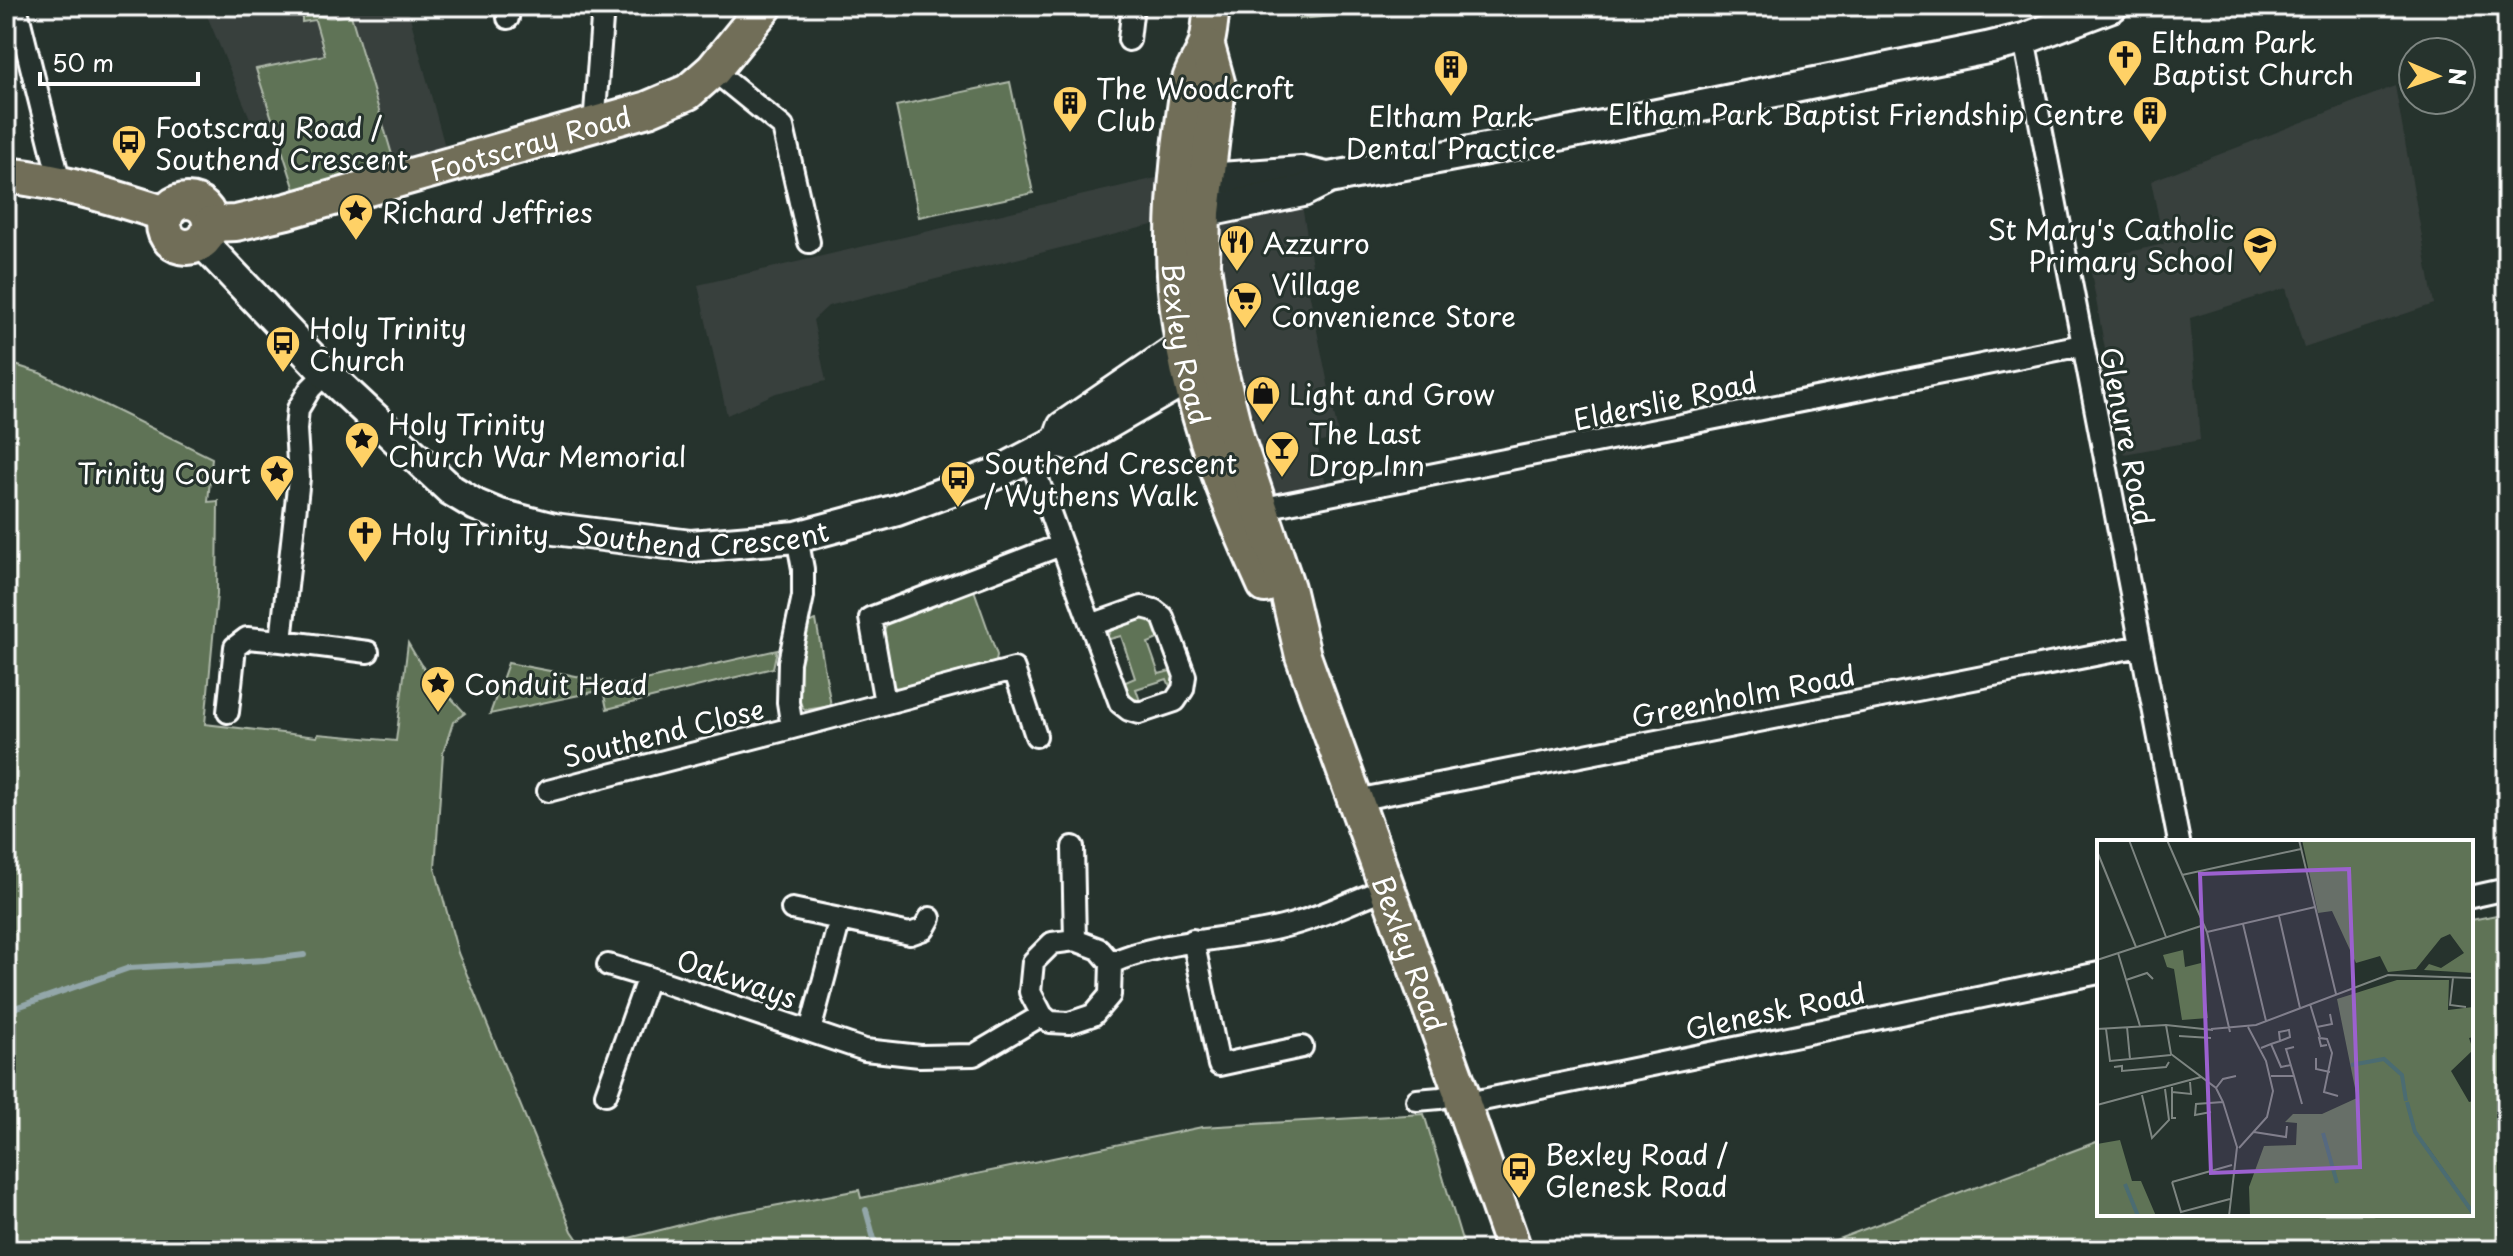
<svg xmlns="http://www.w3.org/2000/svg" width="2513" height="1256" viewBox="0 0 2513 1256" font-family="'Playpen Sans',sans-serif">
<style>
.built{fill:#39403e}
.green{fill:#5f7356;stroke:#afb9aa;stroke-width:2}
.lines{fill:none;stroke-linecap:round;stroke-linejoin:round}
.stream{stroke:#93a7aa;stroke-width:6}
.street-casing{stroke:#fff;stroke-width:26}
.secondary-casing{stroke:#fff;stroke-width:36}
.primary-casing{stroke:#fff;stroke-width:40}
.street{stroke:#26332d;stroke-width:20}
.secondary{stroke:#26332d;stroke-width:30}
.primary{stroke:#716e59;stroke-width:34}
.labels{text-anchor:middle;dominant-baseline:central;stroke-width:6;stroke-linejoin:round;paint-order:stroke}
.poi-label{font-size:28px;fill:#fff;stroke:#26332d;text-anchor:start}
.street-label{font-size:28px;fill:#fff;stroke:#26332d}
.inset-river{fill:none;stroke:#4b6c72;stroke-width:4}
.inset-road{fill:none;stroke:#7d8581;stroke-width:2}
.view{fill:#9c61cf;fill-opacity:0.15;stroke:#9c61cf;stroke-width:4}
.inset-edge{fill:none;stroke:#fff;stroke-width:4}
</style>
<rect width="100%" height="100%" fill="#26332d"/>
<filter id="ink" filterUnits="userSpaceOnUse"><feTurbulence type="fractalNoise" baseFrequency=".0125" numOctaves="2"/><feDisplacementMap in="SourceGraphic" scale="16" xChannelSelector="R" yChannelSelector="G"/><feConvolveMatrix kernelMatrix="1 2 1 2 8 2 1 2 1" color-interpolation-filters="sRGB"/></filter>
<g filter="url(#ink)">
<!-- built -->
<path class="built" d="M203,6h204l39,145 -151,39 -21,-60 -17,5z
M2395,86l39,218 -130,44 -18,-60 -96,30 10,122 -76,14 -35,-193 75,-17 -13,-63z
M1165,176l-5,47 -332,83 -15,14 13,61 -50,12 -49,22 -29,-130z
M1301,200l11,65 -8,2 35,171 -22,5 10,47 -59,12 -33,-110 -21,-164 7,-11z"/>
<!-- green -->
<path class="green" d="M1299,6h153l-152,13z
M314,12c10,9 24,5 37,3l44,150 -100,25 -39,-121 69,-14 -10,-35 -13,2v-6z
M1010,82l23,111 -114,24 -23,-111z
M6,362l34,11 172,85 -4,44 10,-1 -1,93 -12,130 112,13 1,-3 78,7 12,-98 13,22 44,48 -12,9 -10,31 -8,115 23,85 114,278 13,19h-579z
M973,587l24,68 -1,7 -99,26 -7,-4 -6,-54 7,-14z
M1140,615l18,6 5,16 -15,6 11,31 15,-4 3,8 -5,13 -5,-12 -31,10 5,15 -10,-2 -10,-18 14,-6 -14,-42 -15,4c6,-17 17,-19 34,-25z
M816,620l15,86 -26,4c-17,-16 -1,-68 5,-88z
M777,650l-4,18 -166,41 -4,-19 -113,24 18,-51 115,22z
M2507,913v337h-698l290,-109v73h372v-294z
M1424,1114l41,136h-858l8,-2 -2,-6 95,-24 151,-28 2,8 341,-71z"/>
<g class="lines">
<!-- stream -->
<path class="stream" d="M6,1011l123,-43 135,-8 40,-5
M866,1210l11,40"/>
<!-- street casing -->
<g class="street-casing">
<path id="street" d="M16,6l44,177
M508,18l1,-12
M2024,39l155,803
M1129,40l4,-34
M713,70l70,57 26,115
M594,126l9,-120
M326,373l-16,16 -12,20 -2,20 3,49 -18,163 87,11
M1030,457c29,82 59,164 90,246l9,7 10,3 36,-12 8,-12 2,-13 -22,-59 -9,-7 -12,-3 -51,18
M1259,509l823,-164
M797,537l6,32v27l-14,66 -1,40 4,26 222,-59 22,67
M885,703l-15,-85 191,-73
M228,712l7,-65 12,-9 34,3
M548,791l244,-63
M1356,800l785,-154
M1073,847l2,93
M2471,897l36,-8
M792,909l48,10
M1075,940l24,9 12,14 -1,32 -17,20 -24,8 -19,-1 -8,-7 -12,-23 3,-30 19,-19z
M1193,940l26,125 83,-18
M1111,963c54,-24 114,-22 171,-36 35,-8 71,-26 105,-39
M608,965l40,12
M810,1031l30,-112 70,15 14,-5 6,-11
M606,1094l42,-117 217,73 55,6 54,-1 68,-40
M1417,1100l23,-2 21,-6
M1463,1104l636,-131"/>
</g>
<!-- secondary casing -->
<g class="secondary-casing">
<g id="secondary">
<path d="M1188,192l19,-13 94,-7 26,6"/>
<path d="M1181,203l22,9 100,-21 26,-13 195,-36 463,-94 37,-9 88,-33"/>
<path id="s1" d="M202,242l124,131 125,117 25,15 24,10 54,14 137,17 106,-9 100,-27 98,-36 63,-33 5,-14 120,-82 33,10 -12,13 -133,77 -13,-4"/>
</g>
</g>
<!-- primary casing -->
<g class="primary-casing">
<g id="primary">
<path id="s2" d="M1212,6c-2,13 -2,30 -7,42 -5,13 -15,25 -17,39 -7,50 -14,102 -14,152 -1,123 41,236 91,346"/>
<path id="s3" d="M1207,46l11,40 -15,126 -1,47 14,96 21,85 50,148 16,68 158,436 2,12 51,146"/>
<path d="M6,175c55,6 107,22 160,39"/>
<circle cx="187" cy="224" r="23"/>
<path id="s4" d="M211,224l25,-1 51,-12 361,-102 40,-17 25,-22 52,-64"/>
</g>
</g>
<!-- street -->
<use href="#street" class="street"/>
<!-- secondary -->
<use href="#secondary" class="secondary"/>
<!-- primary -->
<use href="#primary" class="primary"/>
</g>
</g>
<!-- icons -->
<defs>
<g id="church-pin" transform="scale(1.8)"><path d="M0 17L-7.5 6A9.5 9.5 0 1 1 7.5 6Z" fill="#ffd166" stroke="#26332d"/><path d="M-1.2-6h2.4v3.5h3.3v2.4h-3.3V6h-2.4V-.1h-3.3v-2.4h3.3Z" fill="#111"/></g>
<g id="building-pin" transform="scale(1.8)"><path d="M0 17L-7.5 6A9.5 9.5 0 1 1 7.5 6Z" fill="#ffd166" stroke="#26332d"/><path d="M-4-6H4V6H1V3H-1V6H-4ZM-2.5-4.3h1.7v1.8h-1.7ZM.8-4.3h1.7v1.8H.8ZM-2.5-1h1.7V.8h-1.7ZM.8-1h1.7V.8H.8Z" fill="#111"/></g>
<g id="bus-pin" transform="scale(1.8)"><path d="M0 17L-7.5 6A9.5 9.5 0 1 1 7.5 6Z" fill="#ffd166" stroke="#26332d"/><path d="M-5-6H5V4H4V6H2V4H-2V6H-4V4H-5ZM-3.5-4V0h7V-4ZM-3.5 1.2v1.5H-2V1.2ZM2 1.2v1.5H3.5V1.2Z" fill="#111"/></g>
<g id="sight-pin" transform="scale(1.8)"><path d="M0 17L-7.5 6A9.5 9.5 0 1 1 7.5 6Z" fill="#ffd166" stroke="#26332d"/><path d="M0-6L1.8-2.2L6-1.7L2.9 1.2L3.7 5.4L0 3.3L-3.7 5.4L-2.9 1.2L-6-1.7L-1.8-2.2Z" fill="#111"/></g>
<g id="restaurant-pin" transform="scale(1.8)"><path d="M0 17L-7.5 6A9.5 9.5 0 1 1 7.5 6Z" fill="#ffd166" stroke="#26332d"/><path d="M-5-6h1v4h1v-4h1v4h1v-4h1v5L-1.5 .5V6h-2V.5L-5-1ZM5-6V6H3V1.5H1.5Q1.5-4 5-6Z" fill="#111"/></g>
<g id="school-pin" transform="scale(1.8)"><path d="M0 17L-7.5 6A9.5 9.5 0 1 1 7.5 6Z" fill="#ffd166" stroke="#26332d"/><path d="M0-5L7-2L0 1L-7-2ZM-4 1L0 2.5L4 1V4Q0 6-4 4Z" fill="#111"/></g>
<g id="supermarket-pin" transform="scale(1.8)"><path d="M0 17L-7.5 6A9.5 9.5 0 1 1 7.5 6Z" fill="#ffd166" stroke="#26332d"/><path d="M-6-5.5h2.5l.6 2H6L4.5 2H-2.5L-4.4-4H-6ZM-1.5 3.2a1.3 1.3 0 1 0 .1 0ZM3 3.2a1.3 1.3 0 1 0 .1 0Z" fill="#111"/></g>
<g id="shop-pin" transform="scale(1.8)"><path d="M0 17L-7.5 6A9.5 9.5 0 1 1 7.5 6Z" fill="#ffd166" stroke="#26332d"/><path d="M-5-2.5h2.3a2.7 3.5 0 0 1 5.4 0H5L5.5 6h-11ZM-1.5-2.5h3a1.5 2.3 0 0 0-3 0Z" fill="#111"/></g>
<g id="bar-pin" transform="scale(1.8)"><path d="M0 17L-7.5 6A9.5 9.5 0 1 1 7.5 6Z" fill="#ffd166" stroke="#26332d"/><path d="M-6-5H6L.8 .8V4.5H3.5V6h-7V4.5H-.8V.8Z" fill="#111"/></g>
</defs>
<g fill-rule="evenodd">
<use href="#church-pin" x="2125" y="57"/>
<use href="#building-pin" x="1451" y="67"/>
<use href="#building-pin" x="1070" y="103"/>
<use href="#building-pin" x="2150" y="113"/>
<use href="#bus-pin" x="129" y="142"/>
<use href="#sight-pin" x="356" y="211"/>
<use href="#restaurant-pin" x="1237" y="242"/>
<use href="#school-pin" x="2260" y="244"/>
<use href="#supermarket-pin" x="1245" y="299"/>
<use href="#bus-pin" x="283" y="343"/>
<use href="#shop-pin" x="1263" y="393"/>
<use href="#sight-pin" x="362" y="439"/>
<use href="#bar-pin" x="1282" y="448"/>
<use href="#sight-pin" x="277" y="472"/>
<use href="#bus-pin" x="958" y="478"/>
<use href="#church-pin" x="365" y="533"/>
<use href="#sight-pin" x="438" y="683"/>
<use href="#bus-pin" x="1519" y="1169"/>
</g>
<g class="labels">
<!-- poi labels -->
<g class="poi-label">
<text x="2151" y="41">Eltham Park<tspan x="2151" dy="32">Baptist Church</tspan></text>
<text x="1096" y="87">The Woodcroft<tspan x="1096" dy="32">Club</tspan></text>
<text x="2124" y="113" text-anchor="end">Eltham Park Baptist Friendship Centre</text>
<text x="1451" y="115" text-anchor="middle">Eltham Park<tspan x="1451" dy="32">Dental Practice</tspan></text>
<text x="155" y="126">Footscray Road /<tspan x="155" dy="32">Southend Crescent</tspan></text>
<text x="382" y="211">Richard Jeffries</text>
<text x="2234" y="228" text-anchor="end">St Mary's Catholic<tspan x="2234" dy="32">Primary School</tspan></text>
<text x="1263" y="242">Azzurro</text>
<text x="1271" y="283">Village<tspan x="1271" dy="32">Convenience Store</tspan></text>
<text x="309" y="327">Holy Trinity<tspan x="309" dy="32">Church</tspan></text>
<text x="1289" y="393">Light and Grow</text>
<text x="388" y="423">Holy Trinity<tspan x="388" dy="32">Church War Memorial</tspan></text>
<text x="1308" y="432">The Last<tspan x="1308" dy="32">Drop Inn</tspan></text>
<text x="984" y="462">Southend Crescent<tspan x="984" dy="32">/ Wythens Walk</tspan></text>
<text x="251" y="472" text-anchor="end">Trinity Court</text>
<text x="391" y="533">Holy Trinity</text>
<text x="464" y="683">Conduit Head</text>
<text x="1545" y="1153">Bexley Road /<tspan x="1545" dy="32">Glenesk Road</tspan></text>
</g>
<!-- street labels -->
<g class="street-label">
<text stroke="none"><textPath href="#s4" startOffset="330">Footscray Road</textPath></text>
<text stroke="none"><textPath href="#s2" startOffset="344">Bexley Road</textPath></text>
<text transform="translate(1665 400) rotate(-12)">Elderslie Road</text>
<text transform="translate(2128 436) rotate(79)">Glenure Road</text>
<text stroke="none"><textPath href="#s1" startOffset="612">Southend Crescent</textPath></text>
<text transform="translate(1743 695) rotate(-11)">Greenholm Road</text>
<text transform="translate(663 732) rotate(-14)">Southend Close</text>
<text stroke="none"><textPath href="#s3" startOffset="942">Bexley Road</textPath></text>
<text transform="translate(737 978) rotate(19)">Oakways</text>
<text transform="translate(1775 1010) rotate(-12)">Glenesk Road</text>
</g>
</g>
<!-- overview -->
<g transform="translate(2097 840)">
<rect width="376" height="376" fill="#26332d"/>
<path d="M205,0h171v133l-49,-3 5,-6 12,4 23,-15 -14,-19 -9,4 -25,31 -28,3 -8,-16 -24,7 -24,-52 -14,2zM86,110l2,17 16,-4 7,55 -26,2 -8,-51 -7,-2 -4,-12zM300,140h52l-1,30 25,-3v30l-4,1 4,12 -22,21 18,31 4,-1v110l-48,-68 48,73h-223l-1,-29 15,-41 32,-1 1,-22 -12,-1 8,-8h29l35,-16 -20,-99zM23,300l12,41h9l15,35h-59v-72z" fill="#5f7356"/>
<path class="inset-river" d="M254,225l33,-6 18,16 4,26M310,262l8,30 58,81M226,293l14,50M28,344l13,32"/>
<path class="inset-road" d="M32,0l37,97M70,0l40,92 23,100M202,0l37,154M0,11l39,96M85,35l119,-26M182,76l21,92M146,84l23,97M110,92l108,-25M21,113l22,73M0,120l107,-35M356,138l-3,27 16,2M29,140l21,-7 6,6M213,164l10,33M69,185l5,29 45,34 7,14 14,45 -8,69M30,187l3,32M220,187l15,-3 -2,-10M0,189l69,-4 47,5M9,189l4,32 61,-6M114,189l45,-4 132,-50 85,3M82,196l32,2M174,204l10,23 10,-2M230,205l-6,1 -2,-8 8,1 5,14 -8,39 14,4M164,208l10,-4 9,-3 10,-4 -1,-7 -10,2 1,9M219,218v11l14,3M17,227l8,-1v5l44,-4 3,-5M174,236h23l-8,-27 8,-2M197,236l8,28M75,247v31h4M119,248l7,-9 13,-3M75,252l19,2 -1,-12M45,255l10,43 17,-18 -4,-31M0,265l104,-28M114,272l-16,3 1,-11 27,-2M157,292l32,5 1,-11M142,308l28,-31 6,-26 -7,-30 -18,-34M75,342l9,30 49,-13M75,342l60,-17"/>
<path class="view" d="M252,29l11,298 -149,6 -11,-299z"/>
<rect width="376" height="376" class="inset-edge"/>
</g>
<!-- margin -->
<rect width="2513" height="1256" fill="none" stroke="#26332d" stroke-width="32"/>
<rect x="16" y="16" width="2481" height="1224" fill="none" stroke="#fff" stroke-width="3" filter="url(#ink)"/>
<!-- north arrow -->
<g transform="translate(2437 76) rotate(92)"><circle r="38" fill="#26332d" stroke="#7d8581" stroke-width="2"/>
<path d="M0-6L14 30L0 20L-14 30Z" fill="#ffd166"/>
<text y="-12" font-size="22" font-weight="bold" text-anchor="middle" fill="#ffffff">N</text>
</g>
<!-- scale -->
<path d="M40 72v12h158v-12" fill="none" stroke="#ffffff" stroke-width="4"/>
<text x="52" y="72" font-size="24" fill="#ffffff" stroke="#26332d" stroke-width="6" paint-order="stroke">50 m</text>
</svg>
